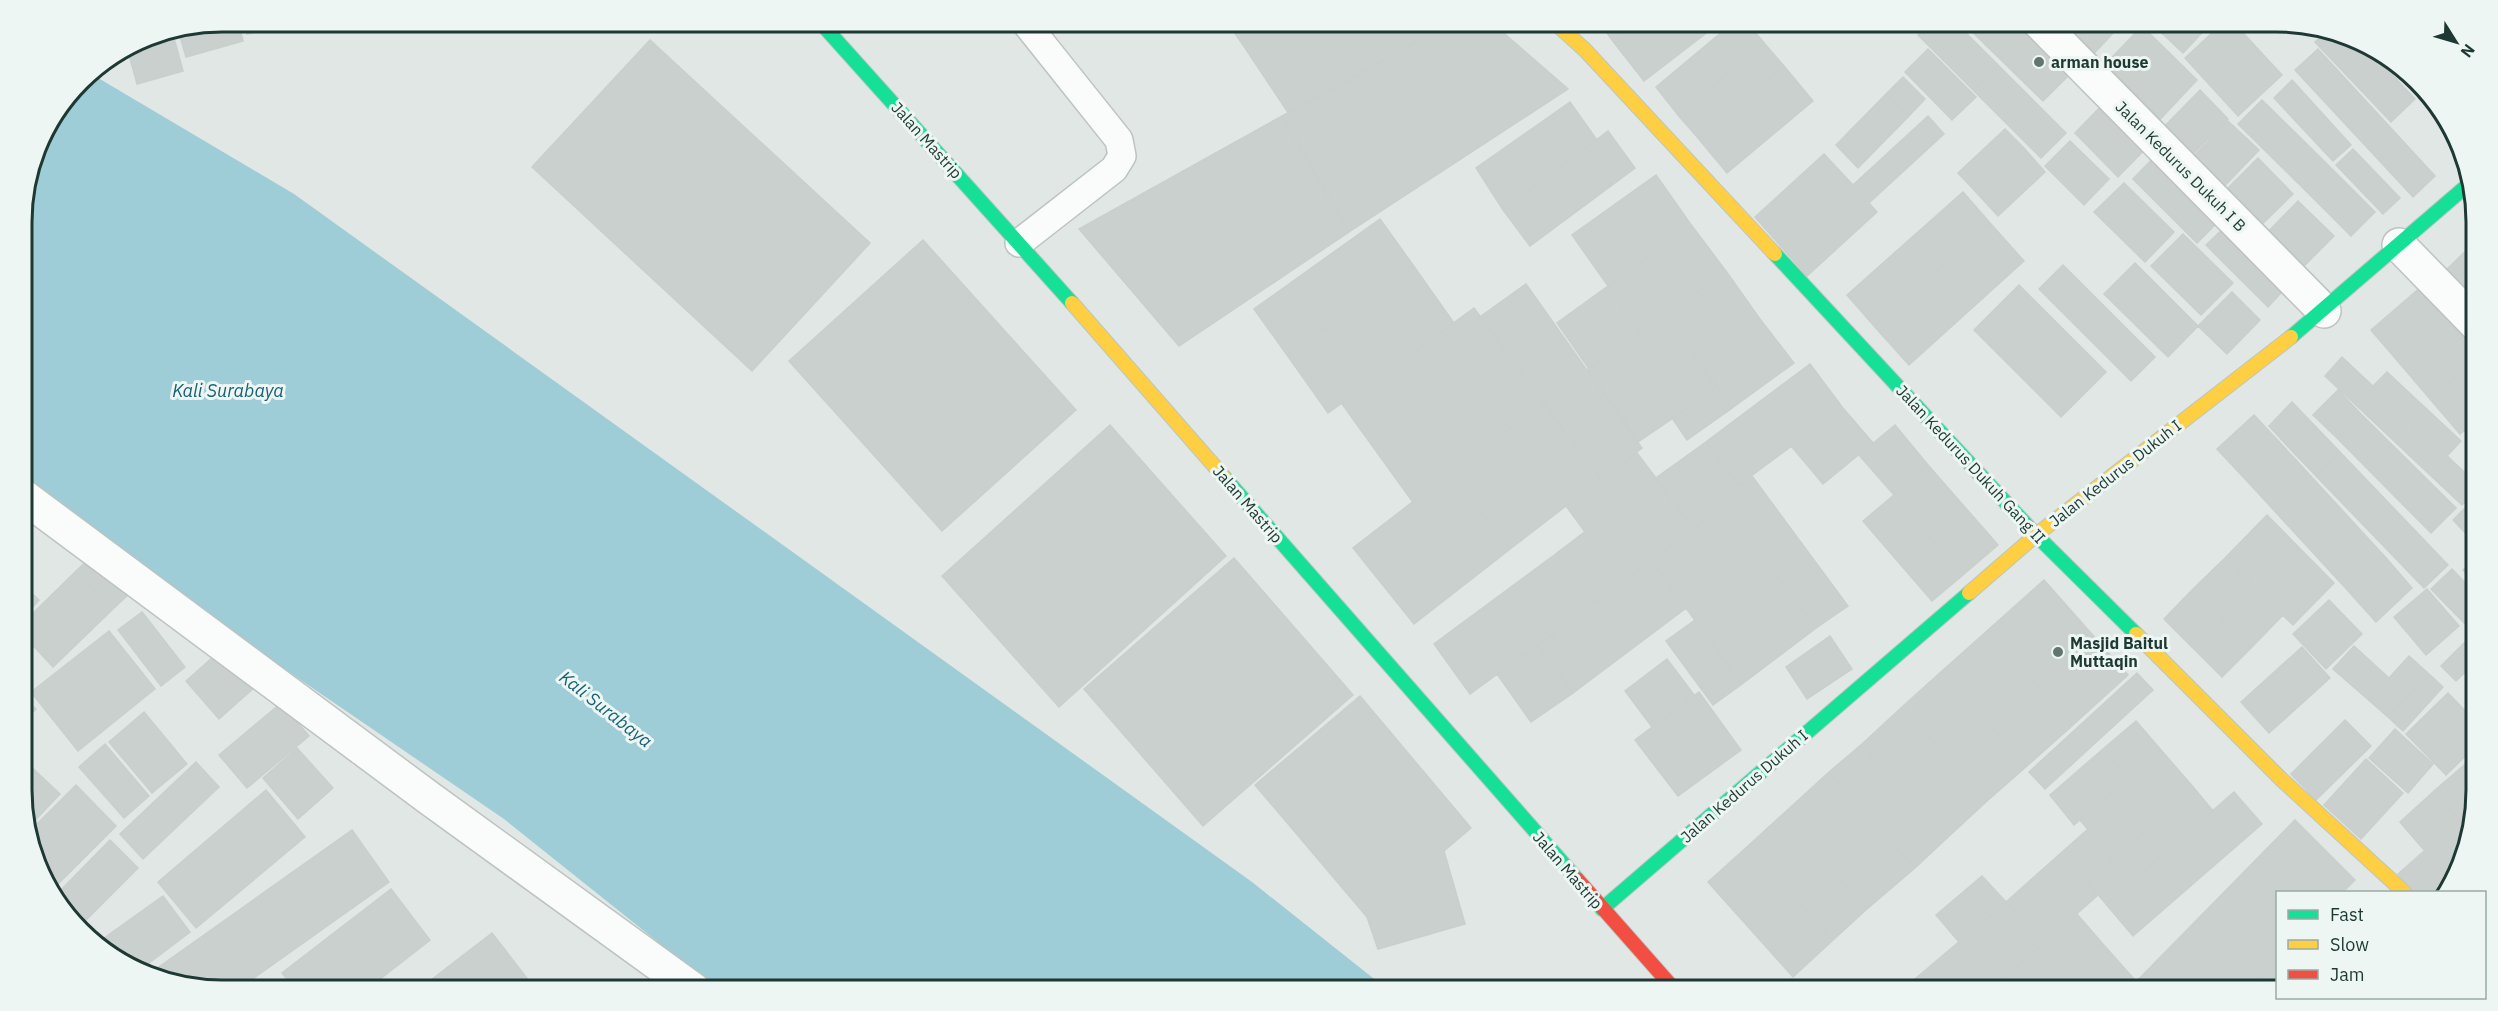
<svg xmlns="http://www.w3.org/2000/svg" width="2498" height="1011" viewBox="0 0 2498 1011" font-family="'IBM Plex Sans',sans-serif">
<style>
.water{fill:#9eccd7}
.building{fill:#cad0ce;stroke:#c9cfcd;stroke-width:1.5}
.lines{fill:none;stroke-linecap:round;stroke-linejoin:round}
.lane-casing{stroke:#bdc3c1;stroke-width:30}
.street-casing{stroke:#bdc3c1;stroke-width:36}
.fast-casing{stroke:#bcc5c2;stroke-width:16}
.slow-casing{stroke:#bcc5c2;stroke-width:16}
.jam-casing{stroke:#bcc5c2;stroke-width:16}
.lane{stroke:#fafbfb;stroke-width:27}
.street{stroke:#fafbfb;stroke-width:33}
.fast{stroke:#16e098;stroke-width:14}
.slow{stroke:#ffcf43;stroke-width:14}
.jam{stroke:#f24e42;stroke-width:14}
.poi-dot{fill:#627671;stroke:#edf6f2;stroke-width:2}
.labels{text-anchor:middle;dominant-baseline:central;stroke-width:6;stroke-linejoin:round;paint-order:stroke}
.poi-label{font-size:16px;font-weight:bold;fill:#1e3933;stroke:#edf6f2;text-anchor:start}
.street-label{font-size:16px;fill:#1e3933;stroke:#edf6f2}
.water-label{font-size:18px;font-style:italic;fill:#176177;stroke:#edf6f2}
.rim{fill:none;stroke:#1e3933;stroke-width:3}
</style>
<rect width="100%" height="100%" fill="#e0e7e4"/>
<!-- water -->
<path class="water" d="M88,72l206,122 958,688 136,108h-670l-214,-171 -481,-329 -2,-282 20,-75z"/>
<!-- building -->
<path class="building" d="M221,21h17l5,20 -57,16 -8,-28z
M244,21h36l1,5 -34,8z
M1226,21h48l-31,24z
M1274,21h179l-164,93 -46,-69z
M1453,21h37l78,68 -219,143 -67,-116z
M1598,21h47l-30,23z
M1645,21h77l-78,60 -29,-37z
M1735,21h11l18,22 -86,72 -22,-28z
M1933,21h21l45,45 -25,25 -56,-56z
M1961,21h72l2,2 -35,36z
M2044,21h62l10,9 -30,32z
M2149,21h64l-30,32z
M2225,21h7l50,54 -44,41 -53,-58z
M2280,22l20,3 -8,8z
M2035,23l44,42 -36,36 -43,-42z
M2142,26l55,54 -45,48 -55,-55z
M2328,30l14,2 19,9 54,58 -24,23 -76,-80z
M172,31l11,40 -46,13 -10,-37 18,-11z
M650,40l220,203 -118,128 -220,-204z
M1764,43l20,23 -86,72 -20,-23z
M1928,49l48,48 -24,23 -47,-48z
M2318,49l117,127 -22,21 -118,-127z
M1784,66l29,35 -86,72 -29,-35z
M1999,66l67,67 -25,25 -67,-67z
M1903,77l22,22 -16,17 -23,-22z
M2292,80l59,65 -18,16 -59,-63z
M2200,90l28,29 -43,43 -28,-28z
M1886,94l23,22 -51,52 -22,-23z
M2110,97l44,43 -36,37 -43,-44z
M2262,100l66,65 -24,24 -66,-65z
M1570,102l27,38 -94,70 -27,-42z
M1282,116l67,116 -170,114 -100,-117z
M1928,116l16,18 -75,69 8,9 -70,64 -52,-59 69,-63 29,31z
M2228,121l31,29 -45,47 -31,-30z
M2005,129l18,18 -48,44 -17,-18z
M1608,131l27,37 -105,78 -27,-36z
M2070,141l39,38 -25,26 -39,-39z
M2023,147l22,25 -47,44 -23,-25z
M2353,149l47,49 -17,16 -47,-49z
M2160,151l65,64 -28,28 -64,-64z
M2258,158l35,36 -38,37 -35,-35z
M2328,165l47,47 -24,24 -47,-47z
M1656,175l36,51 -84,60 -36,-51z
M2124,183l50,49 -29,30 -51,-50z
M1963,192l27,31 -116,103 -27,-31z
M2298,201l36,35 -38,38 -36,-34z
M1380,219l33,46 -126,90 -33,-46z
M2231,221l61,60 -24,26 -62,-62z
M1990,223l34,38 -115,104 -35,-39z
M1692,226l34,45 -85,61 -33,-46z
M2183,234l50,49 -32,32 -50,-49z
M923,240l153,170 -134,121 -153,-170z
M2475,242l1,72 -36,-38z
M2135,263l63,63 -30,31 -64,-63z
M1413,265l41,58 -39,28 -41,-58z
M2063,265l92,92 -24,24 -92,-92z
M1726,271l34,48 -60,44 -15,-20 -42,30 15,21 -35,25 -36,-49z
M2429,280l42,49 -58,50 -42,-49z
M1526,284l116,164 -41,31 -121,-162z
M2019,285l87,87 -45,45 -87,-87z
M1608,286l33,46 -52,37 -32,-46z
M2232,292l28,28 -33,34 -29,-28z
M1374,293l41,58 -87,62 -41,-58z
M1474,308l70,96 -132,97 -70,-97z
M1760,319l34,44 -62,45 -32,-45z
M2471,329l5,6v25l-46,39 -17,-20z
M1685,343l32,45 -79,54 -15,-23 35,-25 -15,-21z
M2342,357l134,126v7l-14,15 -137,-129z
M2476,360v61l-16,13 -30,-35z
M1810,364l33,44 -104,77 -33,-43z
M2387,372l74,69 -14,15 -74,-70z
M1717,388l15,20 -45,32 -15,-22z
M2338,390l23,24 -24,24 -24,-23z
M2292,402l24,25 -24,24 -23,-25z
M1544,404l57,75 -91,70 -60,-76z
M1843,408l30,35 -50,41 -32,-38z
M2361,414l95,94 -25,25 -94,-95z
M2254,415l42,45 -37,34 -42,-45z
M1110,425l116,131 -167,151 -117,-131z
M1895,425l33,40 -34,30 -35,-40z
M2316,427l24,25 -24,24 -24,-25z
M1706,442l33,43 -18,14 4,6 -31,24 -38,-51z
M2340,452l108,113 -24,23 -108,-112z
M1637,453l19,25 -71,54 -19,-26z
M2296,460l91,99 -37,34 -91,-99z
M1928,465l70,80 -35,30 -69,-80z
M1450,473l60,76 -96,75 -61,-76z
M1752,476l96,130 -32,22 -95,-129z
M1656,478l38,51 -99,74 -38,-50z
M1894,495l69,80 -31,26 -69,-80z
M2476,497v47l-23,-24z
M1725,505l91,123 -74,56 -91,-123z
M2267,515l67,68 -41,42 -68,-67z
M1557,553l38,50 -125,91 -36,-50z
M94,554l36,39 -18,17 -36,-39z
M2476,557v28l-13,-15z
M1234,558l119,137 -150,131 -119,-137z
M2225,558l58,57 -32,33 -59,-58z
M2387,559l25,29 -36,34 -26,-29z
M1651,561l35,47 -113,85 -35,-47z
M2452,569l24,25 1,31 -6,5 -40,-41z
M76,571l36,39 -59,57 -29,-31v-14z
M2044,580l84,95 -55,50 -85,-95z
M23,585l16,15 -15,17z
M2427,589l32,37 -33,29 -32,-38z
M2192,590l59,58 -29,29 -58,-58z
M2329,600l33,34 -36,35 -33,-35z
M142,612l43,55 -24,19 -43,-56z
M1695,620l47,64 -29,21 -47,-64z
M1988,630l85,95 -46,41 -85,-95z
M2477,630v31l-21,20 -15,-15z
M109,631l46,58 -77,62 -47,-59z
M1830,636l22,33 -45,30 -21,-32z
M1538,646l35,47 -42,29 -34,-48z
M2354,646l35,32 20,-22 20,18 -41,43 -55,-48z
M2302,647l28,31 -61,55 -28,-31z
M222,649l34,37 -37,33 -33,-38z
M1667,659l28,37 -43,31 -27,-36z
M1942,671l85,95 -40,35 -85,-94z
M2137,673l16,17 -108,99 -16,-17z
M2429,674l14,13 -40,44 -15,-14z
M1699,692l42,58 -63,46 -43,-56z
M2448,693l29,30v22l-31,30 -40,-41z
M1360,696l111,132 -27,23 21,73 -87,25 -11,-32 -112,-132z
M24,697l12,12 -12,12z
M281,703l28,33 -62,52 -28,-33z
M1902,707l85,94 -41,38 -85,-94z
M144,712l43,52 -35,29 -43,-51z
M2345,720l26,26 -55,54 -25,-26z
M2136,721l25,29 -33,28 -25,-29z
M2395,729l38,35 -25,29 -39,-35z
M105,744l44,52 -25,22 -45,-51z
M1861,745l85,94 -31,29 -86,-96z
M297,748l36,40 -35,31 -35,-41z
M2103,749l25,29 -54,47 -24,-30z
M2161,750l33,38 -81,71 -33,-39z
M2477,754l-3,53 -15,13 -25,-29z
M2366,759l37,34 -42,46 -37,-34z
M25,761l35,33 -34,36 -1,-1z
M196,762l23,25 -76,72 -23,-25z
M1829,772l86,96 -48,41 -85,-94z
M76,785l40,41 -62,62 -27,-54z
M2194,788l19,23 -107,93 -19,-22z
M266,790l39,47 -109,91 -38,-46z
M2434,791l25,29 -35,30 -24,-28z
M2234,792l28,32 -129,112 -27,-32z
M2474,807l-8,48 -20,37h-32l-16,-18z
M1782,815l85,94 -35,32 -84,-95z
M2295,820l60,60 -12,12h-65v67l-31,31h-119z
M2088,829l25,30 -26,23 11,13 -54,48 -38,-41z
M352,830l37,52 -152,108 -81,-11 -7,-5z
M110,840l28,28 -59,59 -9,-5 -13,-28z
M1748,846l84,95 -39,36 -85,-95z
M1982,876l24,26 -47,40 -23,-27z
M391,889l39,51 -64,50h-71l-13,-17z
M163,896l27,36 -49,37 -41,-28z
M2006,902l38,41 -54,47h-88z
M2077,914l25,29 -53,47h-59z
M492,933l44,57h-118z
M2102,943l32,36 -12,11h-73z
M2278,961v29l-28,-2z
M278,980l6,10h-22z"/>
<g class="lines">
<!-- lane casing -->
<g class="lane-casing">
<path id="lane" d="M1019,243l95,-74 8,-13 -3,-16 -95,-119"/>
</g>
<!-- street casing -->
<g class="street-casing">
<path id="street" d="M2038,21l286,290
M2399,245l77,79
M23,496l406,302 265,192"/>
</g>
<!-- fast casing -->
<g class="fast-casing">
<path id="fast" d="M819,21l253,282
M1775,254l261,281 100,99
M2291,337l179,-154
M1224,477l353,402
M1602,909l367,-316"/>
</g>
<!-- slow casing -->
<g class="slow-casing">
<path id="slow" d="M1553,21l32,29 190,204
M1072,303l152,174
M1969,593l67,-58 255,-198
M2136,634l146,146 122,112"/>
</g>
<!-- jam casing -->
<g class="jam-casing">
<path id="jam" d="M1577,879l98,111"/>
</g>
<!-- lane -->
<use href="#lane" class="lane"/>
<!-- street -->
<use href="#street" class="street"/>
<!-- fast -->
<use href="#fast" class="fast"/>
<!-- slow -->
<use href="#slow" class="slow"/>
<!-- jam -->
<use href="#jam" class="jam"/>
</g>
<!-- markers -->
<g class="poi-dot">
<circle cx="2039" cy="62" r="6"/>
<circle cx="2058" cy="652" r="6"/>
</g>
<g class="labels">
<!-- poi labels -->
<g class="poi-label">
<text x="2051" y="62">arman house</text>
<text x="2070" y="643">Masjid Baitul<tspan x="2070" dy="18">Muttaqin</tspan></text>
</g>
<!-- street labels -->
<g class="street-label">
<text transform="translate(927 140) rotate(48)">Jalan Mastrip</text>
<text transform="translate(2181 166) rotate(45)">Jalan Kedurus Dukuh I B</text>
<text transform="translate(1971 464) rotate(47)">Jalan Kedurus Dukuh Gang II</text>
<text transform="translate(2115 473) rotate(-38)">Jalan Kedurus Dukuh I</text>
<text transform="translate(1248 504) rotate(49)">Jalan Mastrip</text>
<text transform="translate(1744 786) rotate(-41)">Jalan Kedurus Dukuh I</text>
<text transform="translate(1568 870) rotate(49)">Jalan Mastrip</text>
</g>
<!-- water labels -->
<g class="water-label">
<text x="228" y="390">Kali Surabaya</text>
<text transform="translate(606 709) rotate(38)">Kali Surabaya</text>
</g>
</g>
<!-- crop -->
<path d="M0 0H2498V1011H0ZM222 32H2276A190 190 0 0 1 2466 222V790A190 190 0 0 1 2276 980H222A190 190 0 0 1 32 790V222A190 190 0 0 1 222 32Z" fill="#edf6f2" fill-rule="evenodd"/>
<path class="rim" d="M222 32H2276A190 190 0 0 1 2466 222V790A190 190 0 0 1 2276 980H222A190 190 0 0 1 32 790V222A190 190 0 0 1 222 32Z"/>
<!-- legend -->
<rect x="2276" y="891" width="210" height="108" fill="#edf6f2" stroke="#9aaaa6" stroke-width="1.5"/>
<rect x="2288" y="910" width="30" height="9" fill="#16e098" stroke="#9aaaa6" stroke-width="1.5"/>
<text x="2330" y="921" font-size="18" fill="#1e3933">Fast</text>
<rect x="2288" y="940" width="30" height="9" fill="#ffcf43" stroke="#9aaaa6" stroke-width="1.5"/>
<text x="2330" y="951" font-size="18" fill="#1e3933">Slow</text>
<rect x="2288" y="970" width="30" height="9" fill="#f24e42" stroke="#9aaaa6" stroke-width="1.5"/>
<text x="2330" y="981" font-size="18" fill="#1e3933">Jam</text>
<!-- north arrow -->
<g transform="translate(2456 42) rotate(127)" stroke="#edf6f2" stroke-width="4.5" paint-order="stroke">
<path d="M0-4.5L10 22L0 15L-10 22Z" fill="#1e3933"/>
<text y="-9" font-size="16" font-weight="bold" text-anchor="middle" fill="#1e3933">N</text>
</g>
</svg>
